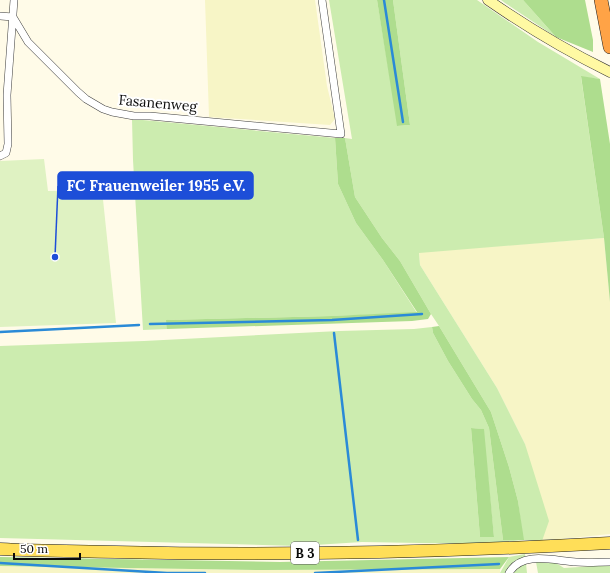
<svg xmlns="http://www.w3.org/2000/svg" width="610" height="573" viewBox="0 0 610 573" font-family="Lora,serif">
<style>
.farmland{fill:#f7f5c6}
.green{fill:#ccecaf;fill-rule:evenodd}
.forest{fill:#aedd8e}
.pitch{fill:#dff2c2}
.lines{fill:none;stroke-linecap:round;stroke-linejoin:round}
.stream{stroke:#2a8ad7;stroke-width:2.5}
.street-casing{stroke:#3d3d3d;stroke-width:8}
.secondary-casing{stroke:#2c2c2c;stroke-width:11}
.primary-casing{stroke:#1b1b1b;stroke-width:13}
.highway-casing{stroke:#1b1b1b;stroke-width:14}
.street{stroke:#fff;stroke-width:7}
.secondary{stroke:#fff9a3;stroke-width:10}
.primary{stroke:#ffde58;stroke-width:12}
.highway{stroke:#ffa346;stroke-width:13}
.labels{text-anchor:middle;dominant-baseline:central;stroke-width:4;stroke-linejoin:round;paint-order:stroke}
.shield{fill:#fff;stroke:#545454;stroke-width:1}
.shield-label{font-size:13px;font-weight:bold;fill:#0a0a0a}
.street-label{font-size:14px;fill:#0a0a0a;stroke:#fff}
.leader{fill:none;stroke:#1d4ed8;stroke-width:1.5}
.callout-dot{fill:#1d4ed8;stroke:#fff;stroke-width:1.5}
.callout{fill:#1d4ed8;stroke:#1d4ed8;stroke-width:1.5}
.callout-label{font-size:15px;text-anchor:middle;font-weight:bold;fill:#fff}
</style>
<rect width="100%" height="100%" fill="#fffbe8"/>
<!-- farmland -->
<path class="farmland" d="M205,0h110l12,86 8,33 -5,6 -121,-8z
M604,238l6,64v232l-68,7 -17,-97 -28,-56 -77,-123 -1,-13z
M0,566l262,4 238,-1v4h-500z"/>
<!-- green -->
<path class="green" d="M329,0h48l21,126 12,-1 -17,-125h84l61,42 62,37 -19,-2 23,161 -185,15 1,12 77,123 28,56 24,77 -7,20 -18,-1 -43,4 -119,-2 -63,4 -299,-8v-192l144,-5 195,-10 75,-2 18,-2 1,6 15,28 24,38 9,11 8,18 14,112h20l-5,-39 -9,-34 -18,-55 -52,-86 -8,-12 -31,-53 -18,-23 -27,-41 -10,-59 7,1zM471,428l12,1 11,108h-14z
M501,0h22l33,37 -51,-34z
M132,119l203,19 3,46 18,39 27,37 34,53 -85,3 -165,4v9l-24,1 -10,-170z
M525,554l2,19h-27l9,-16z
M536,562l20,1 8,5 46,-3v8h-72z"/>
<!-- forest -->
<path class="forest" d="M377,0h16l17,125 -13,1z
M523,0h62l8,40v12l-37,-15z
M581,76l19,3 10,65v158l-6,-64z
M335,138h10l10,59 27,41 18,23 31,53 -3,5 -16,2 -245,8 -1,-9 166,-4 85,-4 -34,-52 -27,-37 -18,-39z
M439,326l52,86 18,55 9,34 6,39h-21l-14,-112 -8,-18 -9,-11 -24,-38 -15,-28 -1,-6z
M471,428l13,1 10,108h-14z
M0,557l280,5 229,-5 -9,12 -238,1 -262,-4z"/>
<!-- pitch -->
<path class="pitch" d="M44,159l4,32 54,-1 14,133 -116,4v-166z"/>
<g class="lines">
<!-- stream -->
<path class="stream" d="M384,0l19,122
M150,324l182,-4 90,-6
M0,332l139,-7
M334,333l24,207
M0,563l167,10h38
M315,573l184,-9"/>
<!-- street casing -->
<g class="street-casing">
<path id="street" d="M0,16l13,1
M13,17l15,25 50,50 8,7 17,10 9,3 22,4h16l191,18 -19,-134
M0,156l6,-3 2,-9 -1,-49 7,-95
M509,573c13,-23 46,-12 67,-11 11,1 23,0 34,0"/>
</g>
<!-- secondary casing -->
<g class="secondary-casing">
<path id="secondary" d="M488,0c39,27 79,51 122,72"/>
</g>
<!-- primary casing -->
<g class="primary-casing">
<path id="primary" d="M0,549c39,2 78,2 116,3 165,4 330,0 494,-9"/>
</g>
<!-- highway casing -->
<g class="highway-casing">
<path id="highway" d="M601,0l9,47"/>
</g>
<!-- street -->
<use href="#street" class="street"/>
<!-- secondary -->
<use href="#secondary" class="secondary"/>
<!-- primary -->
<use href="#primary" class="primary"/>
<!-- highway -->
<use href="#highway" class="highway"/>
</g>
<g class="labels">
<!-- shield labels -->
<rect class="shield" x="291" y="542" width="28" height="22" rx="3"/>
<g class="shield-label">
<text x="305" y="553">B 3</text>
</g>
<!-- street labels -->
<g class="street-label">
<text transform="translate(158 103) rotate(5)">Fasanenweg</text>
</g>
</g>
<!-- callouts -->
<path class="leader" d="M55 257L58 186"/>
<circle class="callout-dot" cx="55" cy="257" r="4"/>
<rect class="callout" x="58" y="172" width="195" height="27" rx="4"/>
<g class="callout-label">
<text x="156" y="191">FC Frauenweiler 1955 e.V.</text>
</g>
<!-- scale -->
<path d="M14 553v6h66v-6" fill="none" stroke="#0a0a0a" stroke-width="2"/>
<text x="20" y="553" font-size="12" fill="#0a0a0a" stroke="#ffffff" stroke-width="3" paint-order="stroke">50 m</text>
</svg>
